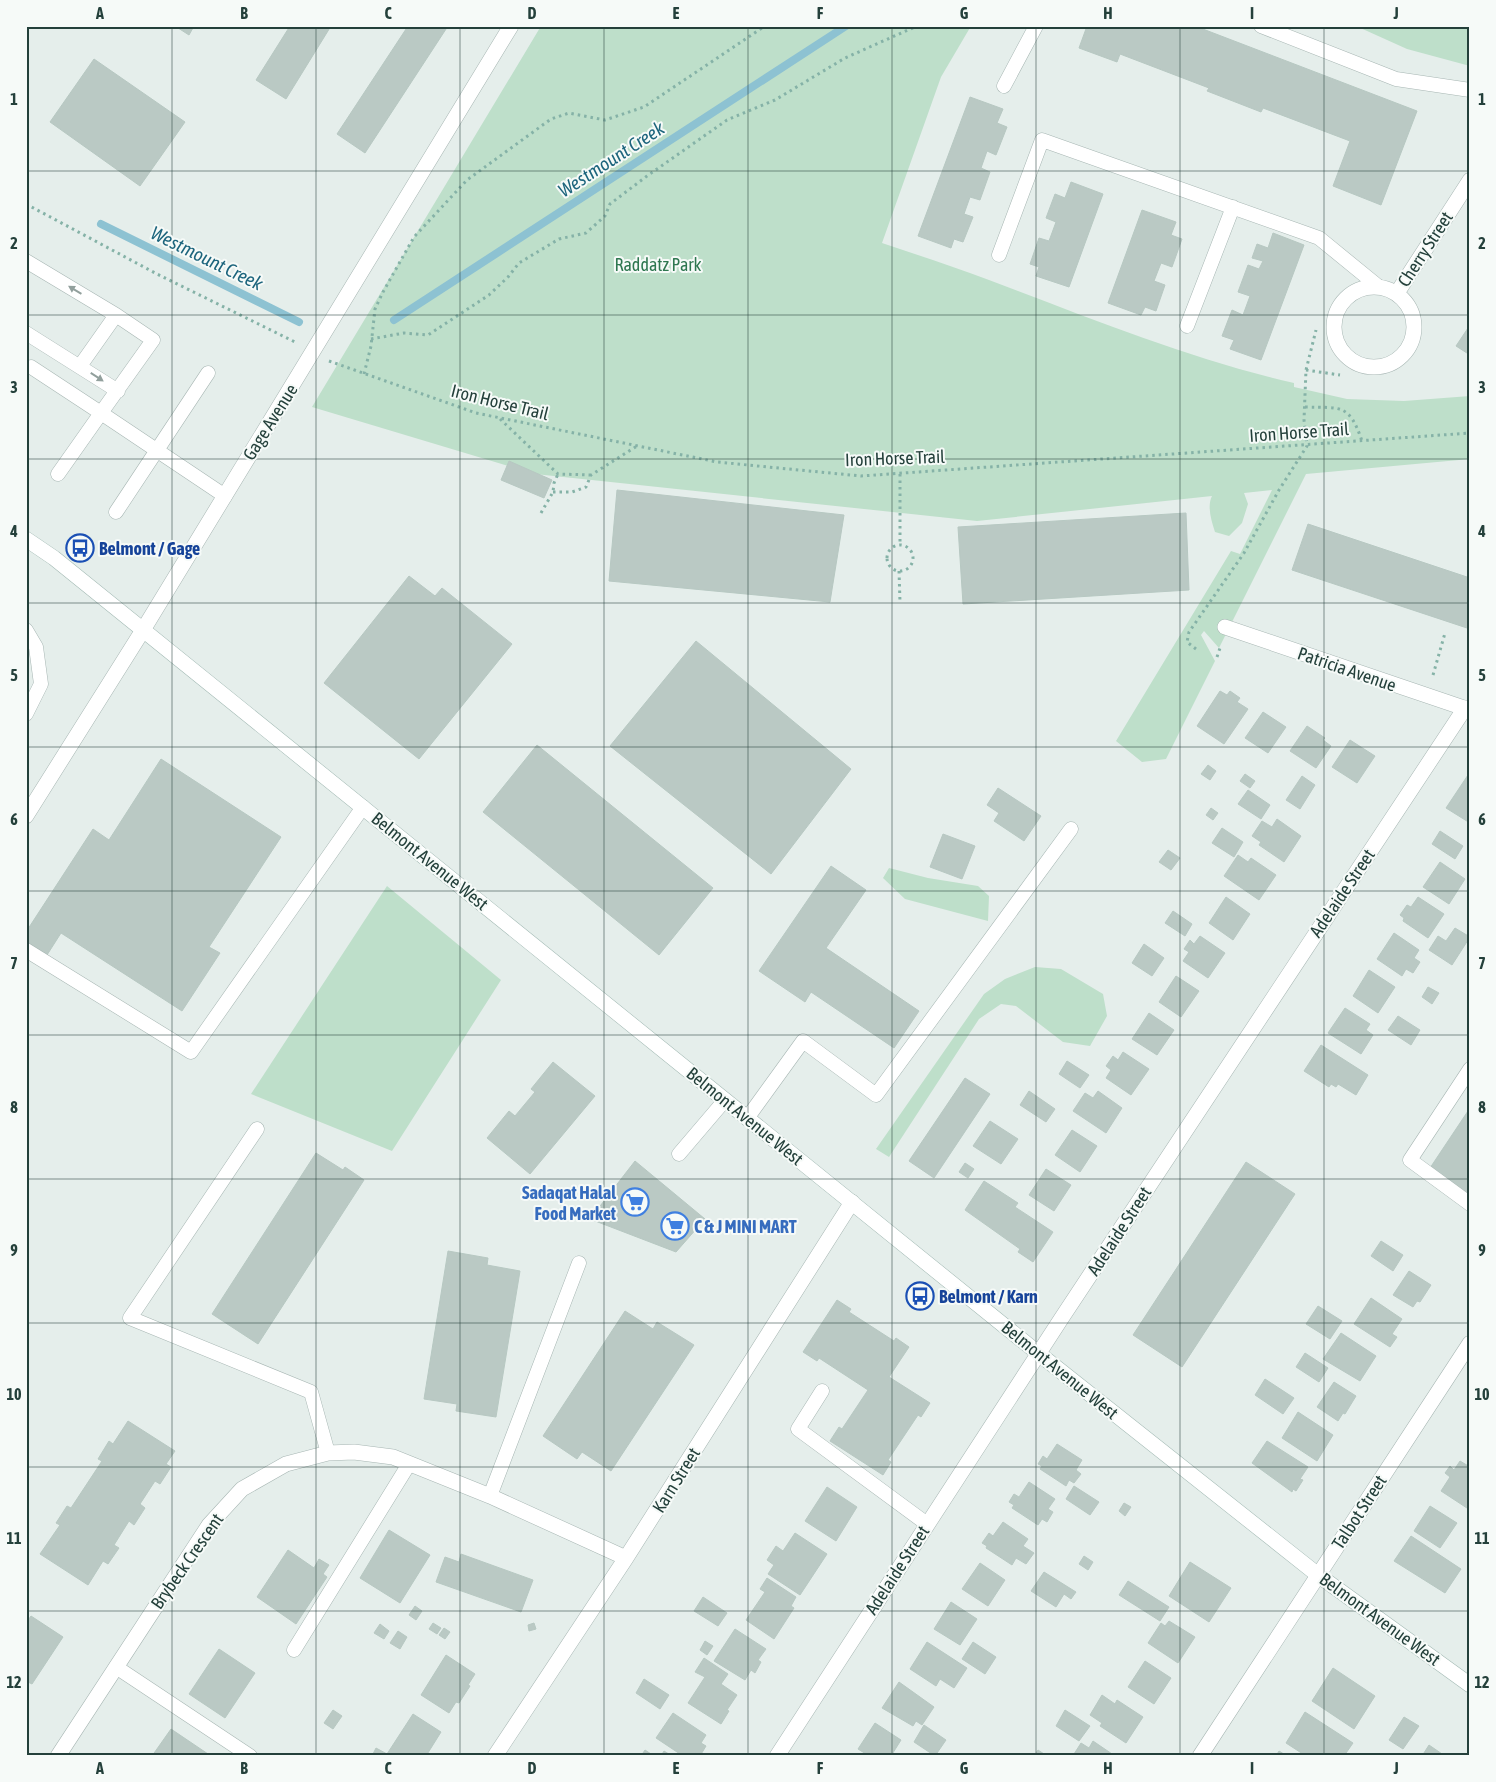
<svg xmlns="http://www.w3.org/2000/svg" width="1496" height="1782" viewBox="0 0 1496 1782" font-family="'Asap Condensed',sans-serif">
<style>
.green{fill:#bedfca}
.lines{fill:none;stroke-linecap:round;stroke-linejoin:round}
.stream{stroke:#8dc2d2;stroke-width:8}
.building{fill:#bac9c4;stroke:#b7c8c2}
.lane-casing{stroke:#a7b6b3;stroke-width:15}
.street-casing{stroke:#a7b6b3;stroke-width:16}
.secondary-casing{stroke:#a3bab4;stroke-width:16}
.path{stroke:#85b2a7;stroke-width:3;stroke-dasharray:2.5 4;stroke-linecap:butt}
.lane{stroke:#fff;stroke-width:14}
.street{stroke:#fff;stroke-width:15}
.secondary{stroke:#fff;stroke-width:15}
.oneway{fill:#92a09d}
.grid{fill:none;stroke:#24403b;stroke-width:1;stroke-opacity:0.55}
.labels{text-anchor:middle;dominant-baseline:central;stroke-width:4;stroke-linejoin:round;paint-order:stroke}
.street-label{font-size:18px;fill:#24403b;stroke:#f6faf8}
.park-label{font-size:18px;fill:#2e7750;stroke:#f6faf8}
.transit-label{font-size:18px;font-weight:bold;fill:#164399;stroke:#f6faf8;text-anchor:start}
.shop-label{font-size:18px;font-weight:bold;fill:#366cbe;stroke:#f6faf8;text-anchor:end}
.water-label{font-size:19px;font-style:italic;fill:#1d657d;stroke:#f6faf8}
.neatline{fill:none;stroke:#24403b;stroke-width:2}
.grid-label{font-size:16px;text-anchor:middle;font-weight:bold;fill:#24403b}
</style>
<rect width="100%" height="100%" fill="#e5eeeb"/>
<!-- green -->
<path class="green" d="M541,26h430l-30,51 -59,166c36,12 72,24 107,37 101,38 200,79 305,103v4l53,12 57,2 66,-5v63l-164,15 -87,174 -15,-17 -3,4 14,26 -49,98 -24,3 -26,-21 115,-190 9,3 32,-64 -28,3 4,11 -6,19 -13,13 -14,-4c-4,-12 -8,-26 -3,-36l-235,25 -442,-47 -223,-67z
M1356,26h114v40l-63,-17z
M889,868l39,10 50,8 11,10 -1,25 -83,-22 -22,-21z
M387,886l114,94 -109,171 -141,-57z
M1035,967l26,2 42,25 4,22 -17,30 -27,-4 -47,-36 -15,-2 -22,15 -90,138 -13,-8 108,-155 21,-15z"/>
<g class="lines">
<!-- stream -->
<path class="stream" d="M101,224l198,98
M394,320l452,-294"/>
</g>
<!-- building -->
<path class="building" d="M175,26h19l-5,9z
M290,26h41l-45,73 -30,-19z
M408,26h40l-83,127 -28,-19z
M1087,26h108l222,85 -36,94 -48,-19 17,-45 -87,-33 -2,4 -54,-21 2,-3 -89,-34 -3,8 -38,-14z
M94,59l91,63 -45,64 -90,-64z
M970,97l33,12 -6,14 10,4 -11,28 -9,-4 -6,17 9,4 -10,28 -10,-3 -6,17 9,3 -10,25 -9,-3 -3,9 -33,-12z
M1071,182l32,12 -34,93 -33,-11 3,-9 -9,-3 9,-26 10,3 7,-19 -10,-4 9,-24 10,4z
M1142,210l34,12 -5,13 11,4 -10,28 -11,-4 -7,18 11,4 -9,26 -11,-4 -4,8 -33,-12z
M1273,233l31,12 -43,115 -31,-11 4,-9 -12,-4 10,-26 11,5 7,-19 -12,-4 10,-27 11,4 4,-8 -11,-3 5,-14 11,4z
M1470,325v30l-14,-9z
M509,461l43,19 -8,18 -43,-18z
M617,490l227,25 -14,87 -221,-21z
M1186,513l3,77 -226,14 -5,-77z
M1308,524l162,54v51l-178,-59z
M409,576l26,20 7,-8 70,56 -93,115 -95,-76z
M696,641l155,128 -80,105 -161,-128z
M1220,691l7,4 3,-4 10,7 -3,4 11,7 -24,35 -27,-18z
M1263,712l23,15 -18,26 -23,-15z
M1307,726l18,12 -2,2 8,6 -15,22 -26,-17z
M1350,740l25,16 -18,27 -25,-16z
M537,745l176,143 -54,67 -176,-143z
M161,759l120,78 -72,110 11,6 -38,58 -121,-78 -14,22 -21,-14v-9l67,-103 16,11z
M1208,765l8,6 -6,9 -9,-6z
M1245,774l10,7 -5,7 -10,-7z
M1468,775l2,1v47l-24,-15z
M1302,776l13,9 -15,24 -14,-9z
M998,788l43,28 -17,25 -30,-20 5,-8 -12,-8z
M1248,790l22,15 -9,14 -23,-15z
M1211,808l7,5 -5,7 -7,-5z
M1277,819l24,17 -17,26 -25,-17 2,-3 -9,-6 10,-15 10,6z
M1222,828l21,14 -9,15 -22,-14z
M1440,831l23,15 -8,13 -23,-15z
M943,834l32,12 -13,33 -32,-12z
M1168,850l12,8 -9,12 -12,-8z
M1238,855l10,7 3,-4 25,17 -17,25 -35,-24z
M1440,862l25,17 -16,25 -26,-17z
M831,866l35,24 -40,58 93,63 -25,37 -83,-56 -6,10 -46,-31z
M1226,897l24,17 -17,26 -24,-17z
M1418,897l26,17 -16,24 -25,-17 1,-3 -4,-3 7,-10 4,2z
M1173,911l19,13 -7,12 -20,-13z
M1455,928l15,9 -18,28 -23,-15 9,-14 8,5z
M1394,933l25,17 -5,8 6,4 -7,11 -7,-4 -4,7 -25,-17z
M1200,936l25,17 -17,25 -25,-17 6,-9 -5,-3 6,-9 4,4z
M1144,944l20,14 -12,18 -20,-13z
M1369,970l26,17 -17,26 -25,-17z
M1176,976l23,15 -18,26 -22,-15z
M1428,987l11,6 -7,11 -10,-7z
M1345,1008l25,16 -4,6 7,5 -12,19 -33,-21z
M1149,1013l25,17 -17,25 -25,-16z
M1398,1016l22,14 -9,15 -23,-15z
M1321,1045l47,30 -12,20 -18,-11 -2,3 -5,-3 -2,3 -25,-16z
M1123,1052l26,17 -18,26 -25,-17 5,-8 -5,-4 7,-10 5,4z
M1067,1061l22,14 -9,13 -21,-14z
M553,1062l42,34 -65,78 -43,-36 22,-27 6,5 20,-24 -4,-3z
M965,1078l25,16 -56,84 -25,-17z
M1029,1091l26,18 -9,13 -26,-17z
M1098,1091l24,17 -16,25 -33,-22 12,-18 8,5z
M1470,1108v87l-40,-27z
M990,1121l28,18 -17,25 -28,-18z
M1072,1130l25,16 -17,26 -25,-17z
M316,1153l27,17 2,-3 19,13 -106,164 -46,-30z
M635,1161l70,58 -29,33 -86,-33z
M1246,1162l49,32 -113,173 -49,-32z
M965,1163l9,6 -6,9 -9,-6z
M1046,1169l25,16 -17,26 -25,-16z
M984,1181l34,22 -3,4 38,25 -20,30 -15,-10 2,-3 -55,-39z
M1381,1241l22,14 -10,16 -22,-15z
M448,1251l40,7 -1,7 33,6 -24,146 -40,-6 1,-7 -33,-5z
M1409,1271l22,14 -11,17 -3,-1 -4,6 -20,-12z
M1371,1298l31,21 -10,15 5,3 -7,10 -36,-23z
M837,1300l14,9 -2,3 45,29 2,-3 13,9 -20,30 41,26 -9,14 -3,-2 -30,45 3,2 -8,13 -53,-34 9,-14 3,2 26,-39 -49,-32 -2,3 -14,-9z
M1318,1306l24,15 -12,18 -24,-15z
M625,1311l28,18 4,-7 37,23 -83,126 -29,-19 -5,7 -34,-23z
M1341,1333l35,23 -16,25 -37,-22z
M1305,1353l23,15 -9,14 -23,-15z
M1265,1379l29,19 -11,16 -28,-19z
M1334,1382l22,14 -11,18 -2,-1 -5,8 -21,-14z
M1298,1412l35,23 -16,26 -35,-23z
M128,1421l47,30 -9,13 5,3 -11,17 -5,-3 -15,23 5,4 -11,17 -5,-4 -15,24 5,3 -11,16 -5,-3 -15,24 -48,-31 20,-29 -4,-2 11,-17 4,2 31,-47 -4,-2 11,-18 4,3z
M1267,1441l41,26 -8,12 3,1 -7,11 -3,-2 -1,3 -40,-29z
M1057,1444l25,16 -6,10 5,4 -7,9 -5,-3 -3,6 -26,-17 2,-3 -4,-2 5,-8 4,3z
M1460,1461l10,6v43l-29,-19 9,-14 -5,-4 5,-7 4,4z
M1029,1482l26,17 -7,10 5,3 -6,10 -5,-3 -4,6 -26,-17 2,-3 -5,-3 5,-8 5,3z
M1074,1486l25,16 -9,13 -24,-16z
M827,1487l30,20 -21,34 -31,-20z
M1124,1503l7,4 -6,9 -6,-5z
M1430,1506l27,17 -17,25 -26,-17z
M1003,1522l25,17 -5,7 11,7 -8,11 -10,-6 -4,7 -26,-17 1,-2 -5,-3 7,-10 4,3z
M389,1530l41,25 -30,48 -40,-25z
M795,1533l32,21 -27,41 -32,-21 6,-9 -7,-5 9,-14 7,5z
M1411,1536l50,33 -16,24 -51,-32z
M288,1550l26,18 5,-9 10,6 -6,9 4,3 -31,47 -39,-27z
M461,1554l72,26 -12,32 -85,-30 9,-25 14,5z
M1084,1556l9,6 -5,8 -9,-6z
M1190,1562l41,26 -22,34 -40,-26z
M980,1563l25,17 -17,26 -26,-17z
M1044,1572l32,20 -5,7 -7,-5 -8,13 -25,-16z
M767,1578l29,19 -5,9 3,2 -20,31 -28,-19 19,-28 -5,-3z
M1128,1581l41,26 -9,14 -41,-26z
M703,1597l24,16 -9,13 -24,-15z
M951,1602l26,17 -17,26 -26,-16z
M415,1606l7,5 -6,9 -7,-5z
M31,1616l32,21 -31,47 -4,-2 -2,3v-62z
M1169,1621l26,16 -17,26 -30,-20 13,-20 4,3z
M433,1623l8,5 -4,6 -8,-5z
M534,1623l2,6 -7,2 -1,-6z
M380,1624l9,7 -5,8 -10,-6z
M444,1628l6,4 -5,7 -6,-4z
M735,1629l31,20 -8,11 3,2 -6,11 -4,-3 -6,10 -31,-19z
M398,1631l9,6 -7,12 -10,-6z
M705,1641l8,5 -6,9 -7,-5z
M927,1642l40,26 -13,20 -14,-9 -4,7 -26,-17z
M973,1642l23,15 -11,17 -23,-15z
M219,1649l36,24 -30,45 -36,-24z
M446,1655l29,19 -7,11 2,1 -11,17 -3,-1 -7,11 -28,-18z
M704,1658l24,16 -7,10 16,11 -10,15 2,1 -8,13 -33,-21 17,-26 -10,-5z
M1145,1661l26,17 -17,26 -26,-17z
M1333,1668l42,28 -21,33 -42,-28z
M644,1679l25,16 -9,14 -24,-16z
M899,1682l35,25 -12,18 -6,-4 -3,5 -31,-18z
M1102,1695l13,9 2,-4 26,17 -17,26 -26,-17 2,-3 -12,-8z
M333,1710l9,6 -9,13 -9,-6z
M1065,1710l25,16 -11,15 -23,-15z
M1305,1712l48,31 -9,13h-38l-20,-13z
M673,1713l33,22 -5,8 5,3 -6,10 -5,-3 -2,3h-10l-27,-18z
M413,1714l28,18 -15,24h-37l-2,-2z
M1404,1717l15,9 -16,23 -14,-9z
M875,1723l26,17 -10,16h-26l1,-2 -8,-5z
M924,1725l22,15 -11,16 -21,-14z
M171,1729l40,27h-59z
M1093,1741l22,15h-38l-3,-2 7,-11 8,5z
M1429,1745l16,11h-23z
M376,1748l11,6 2,2h-17z
M645,1750l9,6h-13z
M1038,1750l9,6h-13z
M664,1751l8,5h-11z
M1279,1751l8,5h-11z"/>
<g class="lines">
<!-- lane casing -->
<g class="lane-casing">
<path id="lane" d="M1261,26l135,53 74,11
M1004,86l32,-60
M999,255l43,-115 277,98 60,49
M26,261l90,54 37,25 -52,73 124,83
M1187,326l46,-119
M26,333l92,58
M80,366l36,-51
M31,367l70,46 -43,61
M116,512l92,-139
M26,630l10,17 5,37 -15,30
M26,950l165,102 172,-245
M1470,1069l-60,91 60,44
M748,1117l55,-76 73,54 195,-266
M257,1129l-127,189 181,74 17,61
M679,1154l46,-54
M822,1391l-24,38 129,95
M490,1496l89,-233
M294,1650l115,-186
M116,1667l134,89"/>
</g>
<!-- street casing -->
<g class="street-casing">
<path id="street" d="M1334 327a40 40 0 1 1 80 0a40 40 0 1 1-80 0Z
M1397,293l73,-113
M1225,627l245,83
M26,816l117,-186 368,-604
M58,1756l151,-231 33,-36 44,-25 42,-11 26,-1 39,5 97,39 136,62
M495,1756l131,-198 226,-356
M777,1756l284,-437 404,-611
M1200,1756l270,-413"/>
</g>
<!-- secondary casing -->
<g class="secondary-casing">
<path id="secondary" d="M26,539l28,19 984,795 280,222 152,110"/>
</g>
<!-- path -->
<path class="path" d="M26,204l131,70 138,68
M371,339l33,-6 24,2 61,-40 19,-18 11,-14 40,-24 27,-6 19,-17 5,-12 37,-28 80,-56 48,-20 70,-42 72,-32
M329,361l147,52 241,49 144,14 609,-43
M1306,370l34,5
M364,374l7,-28 4,-37 8,-17 31,-55 53,-57 84,-61 18,-6 36,7 39,-13 121,-81
M1305,407c36,1 44,-4 57,34
M500,419l58,55 33,1
M900,474v70
M553,492h19l14,-5 5,-12 46,-29
M541,513l12,-21 1,-9 4,-9
M887 558a13 13 0 1 1 26 0a13 13 0 1 1-26 0Z
M899,571l1,31
M1196,649l-9,-7 2,-10 55,-79 35,-63 28,-44 -3,-26 2,-50 10,-40
M1217,657l4,-12
M1433,675l12,-42"/>
<!-- lane -->
<use href="#lane" class="lane"/>
<!-- street -->
<use href="#street" class="street"/>
<!-- secondary -->
<use href="#secondary" class="secondary"/>
</g>
<!-- one-way arrows -->
<defs><path id="oneway-solid" d="M-6-.8H1V-3.2L6.5 0L1 3.2V.8H-6Z" transform="scale(1.25)"/></defs>
<g class="oneway">
<use href="#oneway-solid" transform="translate(75 290) rotate(-149)"/>
<use href="#oneway-solid" transform="translate(97 377) rotate(33)"/>
</g>
<!-- grid -->
<path class="grid" d="M172,26v1730M316,26v1730M460,26v1730M604,26v1730M748,26v1730M892,26v1730M1036,26v1730M1180,26v1730M1324,26v1730M26,171h1444M26,315h1444M26,459h1444M26,603h1444M26,747h1444M26,891h1444M26,1035h1444M26,1179h1444M26,1323h1444M26,1467h1444M26,1611h1444"/>
<!-- icons -->
<defs>
<g id="bus-ring" transform="scale(1.4375)"><circle r="9.5" fill="#f6faf8" stroke="#1a4fb4" stroke-width="1.5"/><path d="M-5-6H5V4H4V6H2V4H-2V6H-4V4H-5ZM-3.5-4V0h7V-4ZM-3.5 1.2v1.5H-2V1.2ZM2 1.2v1.5H3.5V1.2Z" fill="#1a4fb4"/></g>
<g id="supermarket-ring" transform="scale(1.4375)"><circle r="9.5" fill="#f6faf8" stroke="#3f7fe0" stroke-width="1.5"/><path d="M-6-5.5h2.5l.6 2H6L4.5 2H-2.5L-4.4-4H-6ZM-1.5 3.2a1.3 1.3 0 1 0 .1 0ZM3 3.2a1.3 1.3 0 1 0 .1 0Z" fill="#3f7fe0"/></g>
</defs>
<g fill-rule="evenodd">
<use href="#bus-ring" x="80" y="548"/>
<use href="#supermarket-ring" x="635" y="1202"/>
<use href="#supermarket-ring" x="675" y="1226"/>
<use href="#bus-ring" x="920" y="1296"/>
</g>
<g class="labels">
<!-- street labels -->
<g class="street-label">
<text transform="translate(1425 249) rotate(-57)">Cherry Street</text>
<text transform="translate(500 402) rotate(14)">Iron Horse Trail</text>
<text transform="translate(270 422) rotate(-58)">Gage Avenue</text>
<text transform="translate(1299 432) rotate(-4)">Iron Horse Trail</text>
<text transform="translate(895 458) rotate(-2)">Iron Horse Trail</text>
<text transform="translate(1347 669) rotate(19)">Patricia Avenue</text>
<text transform="translate(430 861) rotate(39)">Belmont Avenue West</text>
<text transform="translate(1342 893) rotate(-56)">Adelaide Street</text>
<text transform="translate(745 1116) rotate(39)">Belmont Avenue West</text>
<text transform="translate(1119 1231) rotate(-57)">Adelaide Street</text>
<text transform="translate(1060 1370) rotate(39)">Belmont Avenue West</text>
<text transform="translate(676 1480) rotate(-58)">Karn Street</text>
<text transform="translate(1359 1512) rotate(-57)">Talbot Street</text>
<text transform="translate(187 1561) rotate(-55)">Brybeck Crescent</text>
<text transform="translate(897 1570) rotate(-57)">Adelaide Street</text>
<text transform="translate(1380 1619) rotate(36)">Belmont Avenue West</text>
</g>
<!-- park labels -->
<g class="park-label">
<text x="658" y="264">Raddatz Park</text>
</g>
<!-- transit labels -->
<g class="transit-label">
<text x="99" y="548">Belmont / Gage</text>
<text x="939" y="1296">Belmont / Karn</text>
</g>
<!-- shop labels -->
<g class="shop-label">
<text x="616" y="1192">Sadaqat Halal<tspan x="616" dy="21">Food Market</tspan></text>
<text x="694" y="1226" text-anchor="start">C &amp; J MINI MART</text>
</g>
<!-- water labels -->
<g class="water-label">
<text transform="translate(611 159) rotate(-33)">Westmount Creek</text>
<text transform="translate(207 258) rotate(26)">Westmount Creek</text>
</g>
</g>
<!-- border -->
<rect width="1496" height="1782" fill="none" stroke="#f6faf8" stroke-width="55"/>
<rect x="28" y="28" width="1440" height="1726" class="neatline"/>
<g class="grid-label">
<text x="100" y="19">A</text>
<text x="244" y="19">B</text>
<text x="388" y="19">C</text>
<text x="532" y="19">D</text>
<text x="676" y="19">E</text>
<text x="820" y="19">F</text>
<text x="964" y="19">G</text>
<text x="1108" y="19">H</text>
<text x="1252" y="19">I</text>
<text x="1396" y="19">J</text>
<text x="14" y="105">1</text>
<text x="1482" y="105">1</text>
<text x="14" y="249">2</text>
<text x="1482" y="249">2</text>
<text x="14" y="393">3</text>
<text x="1482" y="393">3</text>
<text x="14" y="537">4</text>
<text x="1482" y="537">4</text>
<text x="14" y="681">5</text>
<text x="1482" y="681">5</text>
<text x="14" y="825">6</text>
<text x="1482" y="825">6</text>
<text x="14" y="969">7</text>
<text x="1482" y="969">7</text>
<text x="14" y="1113">8</text>
<text x="1482" y="1113">8</text>
<text x="14" y="1256">9</text>
<text x="1482" y="1256">9</text>
<text x="14" y="1400">10</text>
<text x="1482" y="1400">10</text>
<text x="14" y="1544">11</text>
<text x="1482" y="1544">11</text>
<text x="14" y="1688">12</text>
<text x="1482" y="1688">12</text>
<text x="100" y="1774">A</text>
<text x="244" y="1774">B</text>
<text x="388" y="1774">C</text>
<text x="532" y="1774">D</text>
<text x="676" y="1774">E</text>
<text x="820" y="1774">F</text>
<text x="964" y="1774">G</text>
<text x="1108" y="1774">H</text>
<text x="1252" y="1774">I</text>
<text x="1396" y="1774">J</text>
</g>
</svg>
